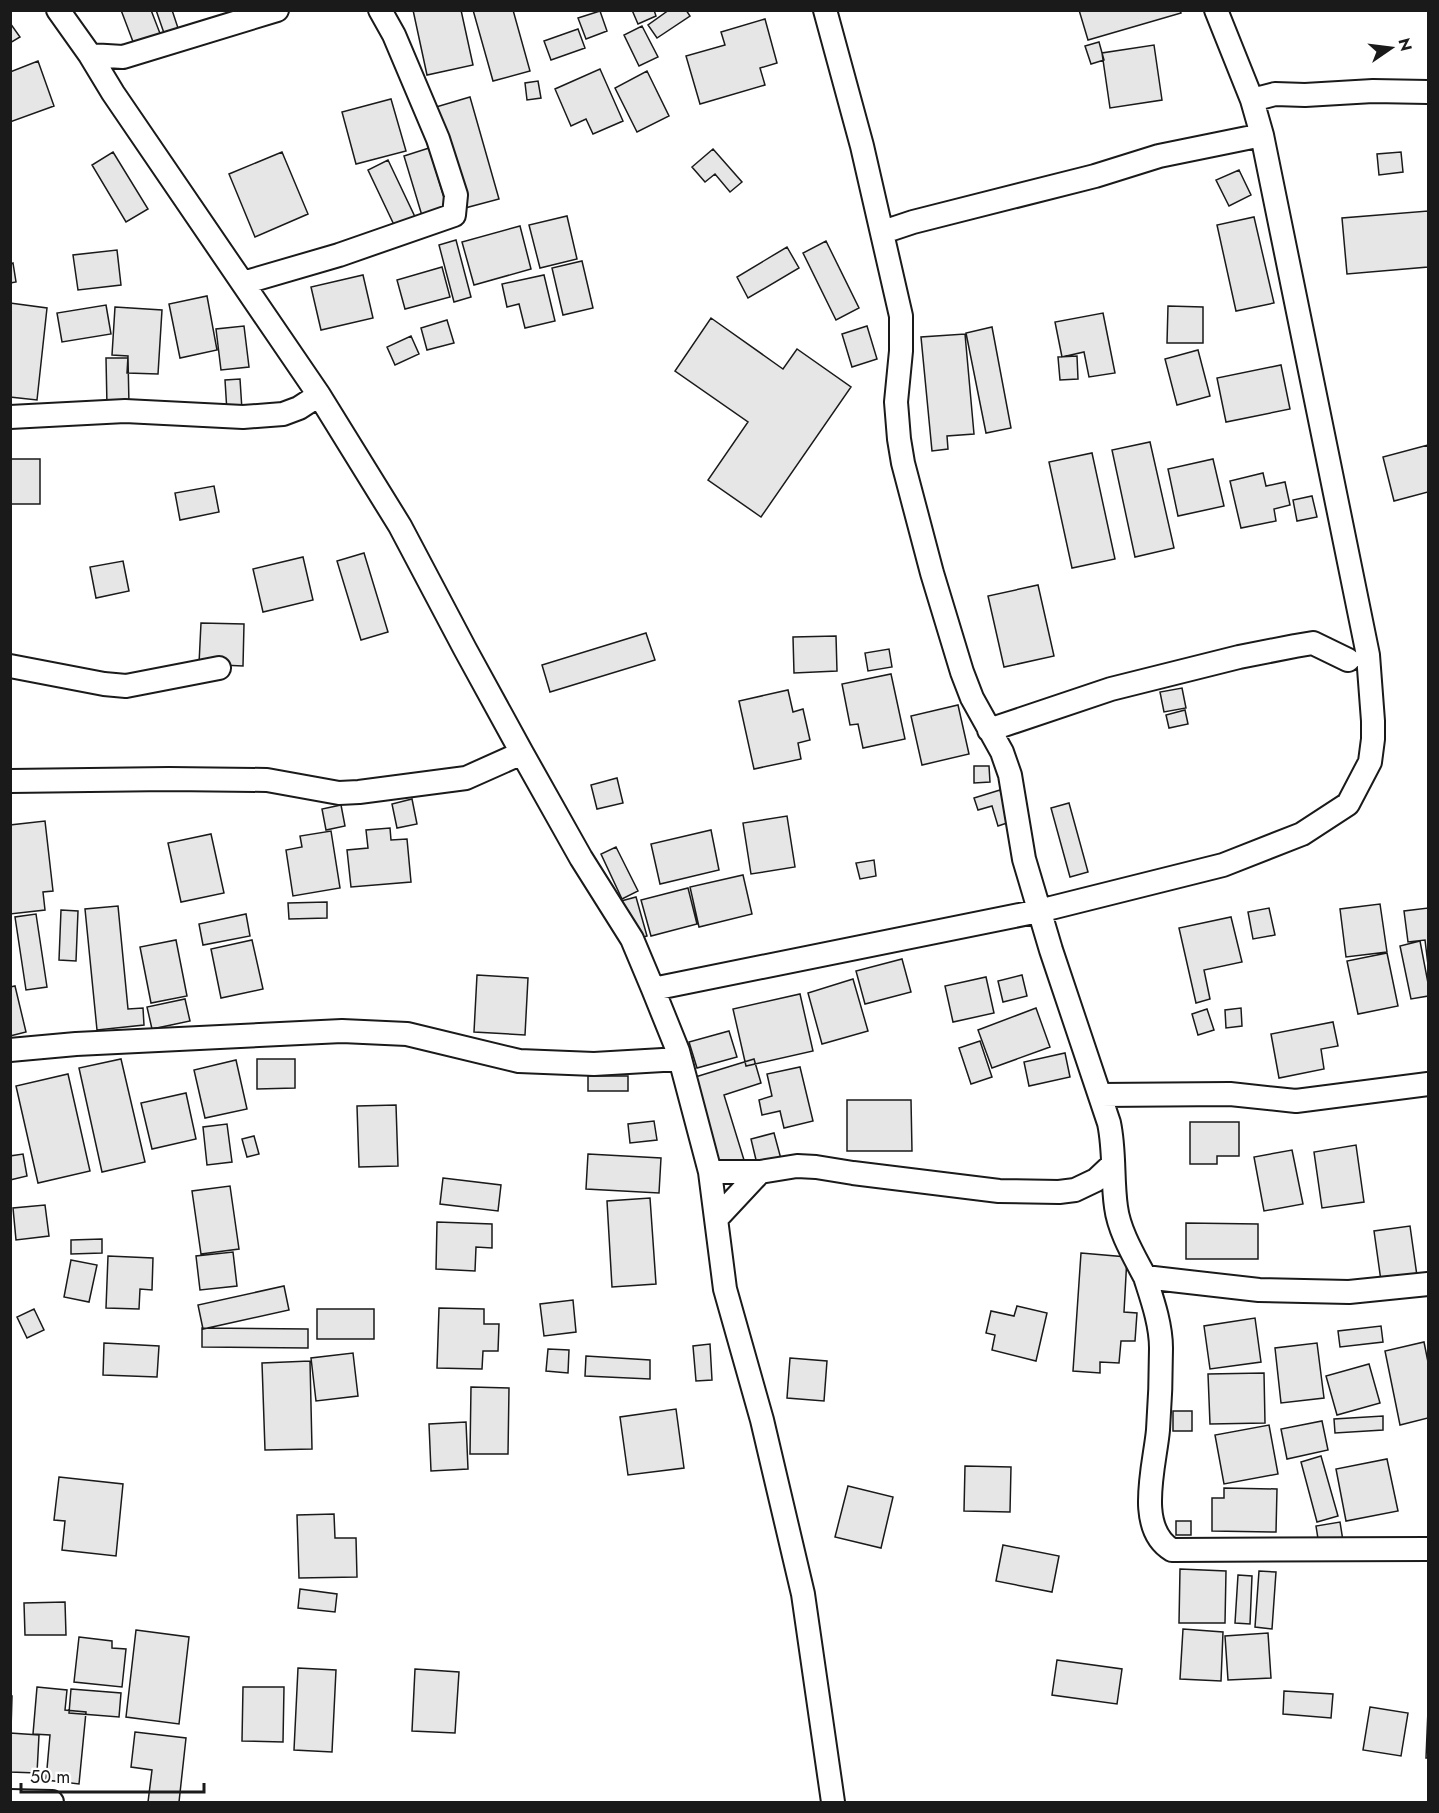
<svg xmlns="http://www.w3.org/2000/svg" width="1439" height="1813" viewBox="0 0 1439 1813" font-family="Jost,sans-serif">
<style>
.building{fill:#e6e6e6;stroke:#1a1a1a;stroke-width:1.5}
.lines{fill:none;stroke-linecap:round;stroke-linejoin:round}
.street-casing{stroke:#1a1a1a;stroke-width:26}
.street{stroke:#fff;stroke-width:22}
</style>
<rect width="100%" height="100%" fill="#fff"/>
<!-- building -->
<path class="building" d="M121,10h30l10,26 -26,11z
M156,10h16l7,21 -14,5z
M413,10h48l12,55 -46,10z
M473,10h40l17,61 -37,10z
M632,10h22l2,6 -18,8z
M669,10h17l4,6 -33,22 -9,-13z
M1079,10h101l1,3 -93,27z
M600,11l7,20 -21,8 -8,-21z
M765,19l12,44 -17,5 5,17 -65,19 -14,-48 39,-11 -4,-13z
M10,23l10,14 -10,6z
M642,26l16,31 -19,9 -15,-31z
M578,29l7,19 -34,12 -7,-19z
M1099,42l5,18 -13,4 -6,-18z
M1154,45l8,55 -52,8 -8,-55z
M38,61l16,45 -44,16v-50z
M600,69l23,52 -30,13 -7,-15 -15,7 -16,-37z
M647,71l22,45 -32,16 -22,-44z
M538,81l3,17 -14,2 -2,-17z
M470,97l29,102 -34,9 -29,-101z
M391,99l15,52 -50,13 -14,-52z
M429,148l19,63 -25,8 -19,-63z
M713,149l29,33 -12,10 -15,-18 -10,8 -13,-15z
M113,152l35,57 -22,13 -34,-57z
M282,152l26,62 -53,23 -26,-63z
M1401,152l2,20 -24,3 -2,-21z
M388,160l28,59 -20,10 -28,-59z
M1239,170l12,25 -22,11 -13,-26z
M1428,211v56l-81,7 -5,-56z
M567,216l10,43 -37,9 -11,-43z
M1254,217l20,86 -38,8 -19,-86z
M520,226l11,43 -57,16 -12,-43z
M456,240l15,57 -17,5 -15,-57z
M826,241l33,67 -23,12 -33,-67z
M787,247l12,21 -51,30 -11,-21z
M117,250l4,35 -43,5 -5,-35z
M582,261l11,47 -30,7 -11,-47z
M13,263l3,19 -6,1v-19z
M442,267l8,30 -45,12 -8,-29z
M363,275l10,43 -52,12 -10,-43z
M544,275l11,46 -30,7 -6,-24 -12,3 -5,-23z
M207,296l10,54 -37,8 -11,-54z
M10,303l37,5 -10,92 -27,-3z
M106,305l5,29 -49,8 -5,-29z
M1168,306l35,1v36h-36z
M115,307l47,3 -4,64 -31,-1 1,-17 -16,-1z
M1103,313l12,60 -26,4 -5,-25 -22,5 -7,-35z
M711,318l72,51 14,-20 54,38 -90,130 -53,-37 40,-58 -73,-51z
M447,320l7,23 -27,7 -6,-22z
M244,326l5,41 -28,3 -5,-41z
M867,326l10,33 -25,8 -10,-33z
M992,327l19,101 -25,5 -20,-100z
M965,334l9,100 -27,2 1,13 -16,2 -11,-114z
M411,336l8,18 -24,11 -8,-18z
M1198,350l12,46 -33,9 -12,-46z
M1077,356l1,23 -18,1 -2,-23z
M106,358h22l1,47 -22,1z
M1281,365l9,44 -64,13 -9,-44z
M240,379l2,31 -15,2 -2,-32z
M1150,442l24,106 -39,9 -23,-107z
M1428,445v47l-34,9 -11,-44z
M1092,453l23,106 -43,9 -23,-106z
M10,459h30v45h-30z
M1213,459l11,47 -46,10 -10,-47z
M1263,473l3,13 19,-4 5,23 -16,4 2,12 -35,7 -11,-47z
M214,486l5,26 -39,8 -5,-27z
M1312,496l5,21 -20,4 -4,-21z
M364,553l24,79 -27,8 -24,-79z
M303,557l10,43 -50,12 -10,-43z
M123,561l6,30 -33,7 -6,-31z
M1038,585l16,71 -50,11 -16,-71z
M201,623l43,1 -1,42 -44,-2z
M646,633l9,27 -105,32 -8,-27z
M836,636l1,35 -43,2 -1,-36z
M889,649l3,18 -24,4 -3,-18z
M891,674l14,65 -42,9 -5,-24 -8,1 -8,-41z
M1182,688l4,20 -22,4 -4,-20z
M788,690l5,22 10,-3 7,31 -12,3 3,16 -47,10 -15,-68z
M958,705l11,49 -47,11 -11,-49z
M1185,710l3,14 -19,4 -3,-13z
M974,766h15l1,16 -16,1z
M617,778l6,25 -26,6 -6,-24z
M1000,790l10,32 -12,4 -6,-20 -14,4 -4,-12z
M412,799l5,25 -20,4 -5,-24z
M1069,803l19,69 -18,5 -19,-69z
M341,805l4,21 -19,4 -4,-21z
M787,816l8,51 -44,7 -8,-51z
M45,821l8,70 -10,1 2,18 -35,4v-89z
M390,828l1,12 16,-1 4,43 -60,5 -4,-37 21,-2 -2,-18z
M711,830l8,40 -59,14 -9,-40z
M331,831l9,57 -47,8 -7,-46 16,-3 -2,-11z
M211,834l13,59 -43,9 -13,-59z
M616,847l22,44 -16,8 -21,-45z
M874,860l2,16 -16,3 -4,-16z
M743,875l9,39 -53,13 -9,-40z
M688,888l9,36 -46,12 -10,-36z
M636,897l11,39 -15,4 -11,-39z
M327,902v16l-38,1 -1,-16z
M1380,904l7,48 -41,5 -6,-48z
M118,906l10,103 15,-1 1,17 -47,5 -12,-121z
M1269,908l6,27 -22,4 -5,-27z
M1428,908v57l-3,-25 -17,2 -4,-31z
M61,910l17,1 -2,50 -17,-1z
M36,914l11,73 -21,3 -11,-73z
M246,914l4,22 -47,9 -4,-21z
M1231,917l11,45 -38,8 6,29 -14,4 -17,-75z
M176,940l11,56 -36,7 -11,-56z
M252,940l11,49 -42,9 -10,-49z
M1420,941l8,42v13l-17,3 -11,-53z
M1387,953l11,53 -40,8 -11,-53z
M902,959l9,33 -46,12 -9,-33z
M477,975l51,3 -3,57 -51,-3z
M1022,975l5,21 -24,6 -5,-21z
M986,977l8,36 -41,9 -8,-36z
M853,979l15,52 -46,13 -14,-51z
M15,986l11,46 -16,4v-49z
M800,994l13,57 -67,15 -13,-57z
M185,999l5,22 -38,8 -5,-22z
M1036,1008l14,39 -58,21 -14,-38z
M1241,1008l1,18 -16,2 -1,-18z
M1207,1009l7,21 -16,5 -6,-21z
M1333,1022l5,24 -17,3 3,20 -45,9 -8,-44z
M729,1031l8,26 -40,11 -8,-26z
M980,1041l12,36 -21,7 -12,-36z
M1065,1053l5,24 -41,9 -5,-24z
M121,1059l24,103 -43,10 -23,-104z
M257,1059h38v29l-38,1z
M754,1059l7,24 -37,12 20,65 -25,7 -27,-89z
M236,1060l11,49 -42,9 -11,-48z
M800,1067l13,54 -29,7 -4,-17 -18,4 -3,-15 13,-4 -5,-22z
M68,1074l22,97 -52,12 -22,-97z
M588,1076h40v15h-40z
M186,1093l10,46 -44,10 -11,-46z
M847,1100h64l1,51h-65z
M396,1105l2,61 -39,1 -2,-61z
M654,1121l3,19 -27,3 -2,-19z
M1190,1122h49v34h-22v8h-27z
M227,1124l5,38 -25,3 -4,-38z
M774,1133l7,26 -24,5 -6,-25z
M254,1136l5,18 -12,3 -5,-18z
M1356,1145l8,57 -42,6 -8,-56z
M1292,1150l11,54 -39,7 -10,-54z
M23,1154l4,22 -17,4v-24z
M588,1154l73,4 -2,35 -73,-4z
M443,1178l58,7 -3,26 -58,-7z
M230,1186l9,63 -38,5 -9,-63z
M650,1198l6,86 -44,3 -5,-86z
M45,1205l4,31 -33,4 -3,-32z
M437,1222l55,2v24l-16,-1 -1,24 -39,-2z
M1186,1223l72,1v35h-72z
M1410,1226l7,50 -36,5 -7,-50z
M102,1239v14l-31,1v-14z
M233,1252l4,34 -37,4 -4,-34z
M1081,1253l46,4 -3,55 13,1 -2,28h-14l-2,22 -19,-1v11l-27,-2z
M108,1256l45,2 -1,32 -12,-1 -1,20 -33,-1z
M71,1260l26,5 -8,37 -25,-5z
M284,1286l5,24 -86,19 -5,-24z
M573,1300l3,32 -32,4 -4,-32z
M1017,1306l30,7 -11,48 -44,-11 3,-15 -9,-2 5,-22 23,5z
M439,1308l45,1v15h15l-1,27h-15l-1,18 -45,-1z
M34,1309l10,21 -17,8 -10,-21z
M317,1309h57v30h-57z
M1255,1318l6,44 -51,7 -6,-43z
M1381,1326l2,16 -43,5 -2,-16z
M202,1328l106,1v19l-106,-1z
M1424,1342l4,20v56l-28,7 -15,-74z
M104,1343l55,3 -2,31 -54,-2z
M1317,1343l7,55 -43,5 -6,-55z
M710,1344l2,36 -16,1 -3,-35z
M548,1349l21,1 -1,23 -22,-2z
M353,1353l5,43 -42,5 -5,-43z
M586,1356l64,4v19l-65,-3z
M790,1358l37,3 -3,40 -37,-3z
M310,1361l2,88 -47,1 -3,-87z
M1369,1364l11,39 -43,12 -11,-39z
M1264,1373l1,50 -55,1 -2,-50z
M471,1387l38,1 -1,66h-38z
M676,1409l8,59 -56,7 -8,-58z
M1173,1411h19v20h-19z
M1383,1416v14l-48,3 -1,-14z
M1322,1421l6,29 -41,9 -6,-30z
M466,1422l2,47 -37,2 -2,-47z
M1269,1425l9,49 -54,10 -9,-49z
M1321,1456l17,60 -21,6 -16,-60z
M1387,1459l11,52 -52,10 -10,-52z
M965,1466l46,1 -1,45 -46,-1z
M59,1477l64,7 -7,72 -54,-6 3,-29 -11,-1z
M848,1486l45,11 -12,51 -46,-11z
M1224,1488l53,1 -1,43 -64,-1v-33h12z
M334,1514l1,24h21l1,39 -58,1 -2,-63z
M1176,1521h15v14h-15z
M1340,1522l3,19 -24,4 -3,-19z
M1003,1545l56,11 -7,36 -56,-11z
M1180,1569l46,2 -1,52h-46z
M1259,1571l17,1 -4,57 -17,-2z
M1238,1575l14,1 -2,48 -15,-1z
M300,1589l37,5 -2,18 -37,-4z
M65,1602l1,33h-41l-1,-32z
M1183,1629l40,3 -2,49 -41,-2z
M136,1630l53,7 -10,87 -53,-7z
M1268,1633l3,45 -43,2 -3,-44z
M79,1637l33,4v7l14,1 -4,38 -48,-5z
M1057,1660l65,9 -5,35 -65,-9z
M298,1668l38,2 -4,82 -38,-2z
M415,1669l44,3 -4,61 -43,-2z
M37,1687l30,3 -2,20 21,2 -7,72 -33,-4 4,-45 -17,-1z
M243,1687h41l-1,55 -41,-1z
M71,1689l50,4 -2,24 -50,-4z
M1284,1691l49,3 -2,24 -48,-4z
M10,1696h2l-1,34h-1z
M1370,1707l38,6 -7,43 -38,-6z
M1428,1710v48h-2z
M135,1732l51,6 -7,64h-31l4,-32 -21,-3z
M10,1733l29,2 -2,38 -27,-1z"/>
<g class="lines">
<!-- street casing -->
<g class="street-casing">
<path id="street" d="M58,10l32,45 23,38 206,302 81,131 65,123 57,104 59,105 51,81 21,50 25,62 32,121 15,117 37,131 41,174 30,208
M825,10l37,136 39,170v35l-5,51 3,37 4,24 29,110 30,99 10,26 30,54 8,23 14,84 27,91 58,173c6,28 3,56 7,84 3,24 18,49 29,70l114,13 90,2 79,-8
M1216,10l36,90 23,-6 30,1 68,-4 55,1
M90,55l33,2 154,-47
M883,232l30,-10 182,-46 64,-20 103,-21
M243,283l96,-28 115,-40 2,-20 -18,-56 -44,-104 -14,-25
M10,417l115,-6 118,6 40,-3 16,-6 20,-13
M10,666l94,18 22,2 93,-18
M989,730l122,-41 128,-32 56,-11 18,-3 35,17
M10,781l159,-2 98,1 72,13 20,-1 107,-14 56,-25
M653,989l386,-78 184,-46 79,-31 46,-30 22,-42 3,-23v-18l-5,-66 -106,-520 -10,-35
M10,1050l66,-6 266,-13 65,3 112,27 75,3 86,-5
M1100,1095l130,-1 66,7 132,-17
M710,1172h50l37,-6 19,1 37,6 146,18 60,1 16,-2 21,-10 17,-16
M717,1218l43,-46
M1145,1277c7,22 16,47 16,71 0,27 -1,55 -3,82 -3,35 -23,98 14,120l256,-1
M10,1801l42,1"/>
</g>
<!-- street -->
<use href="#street" class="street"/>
</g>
<!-- border -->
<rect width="1439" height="1813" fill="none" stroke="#1a1a1a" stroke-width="24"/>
<!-- north arrow -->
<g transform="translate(1391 48) rotate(76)" stroke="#ffffff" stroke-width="4.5" paint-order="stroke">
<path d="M0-4.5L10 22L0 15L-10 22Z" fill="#1a1a1a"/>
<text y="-9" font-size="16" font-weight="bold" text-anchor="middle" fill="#1a1a1a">N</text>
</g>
<!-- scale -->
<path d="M21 1783v9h183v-9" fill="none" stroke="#1a1a1a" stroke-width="3"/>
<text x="30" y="1783" font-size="18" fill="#1a1a1a" stroke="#ffffff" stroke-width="4.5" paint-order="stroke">50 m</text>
</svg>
